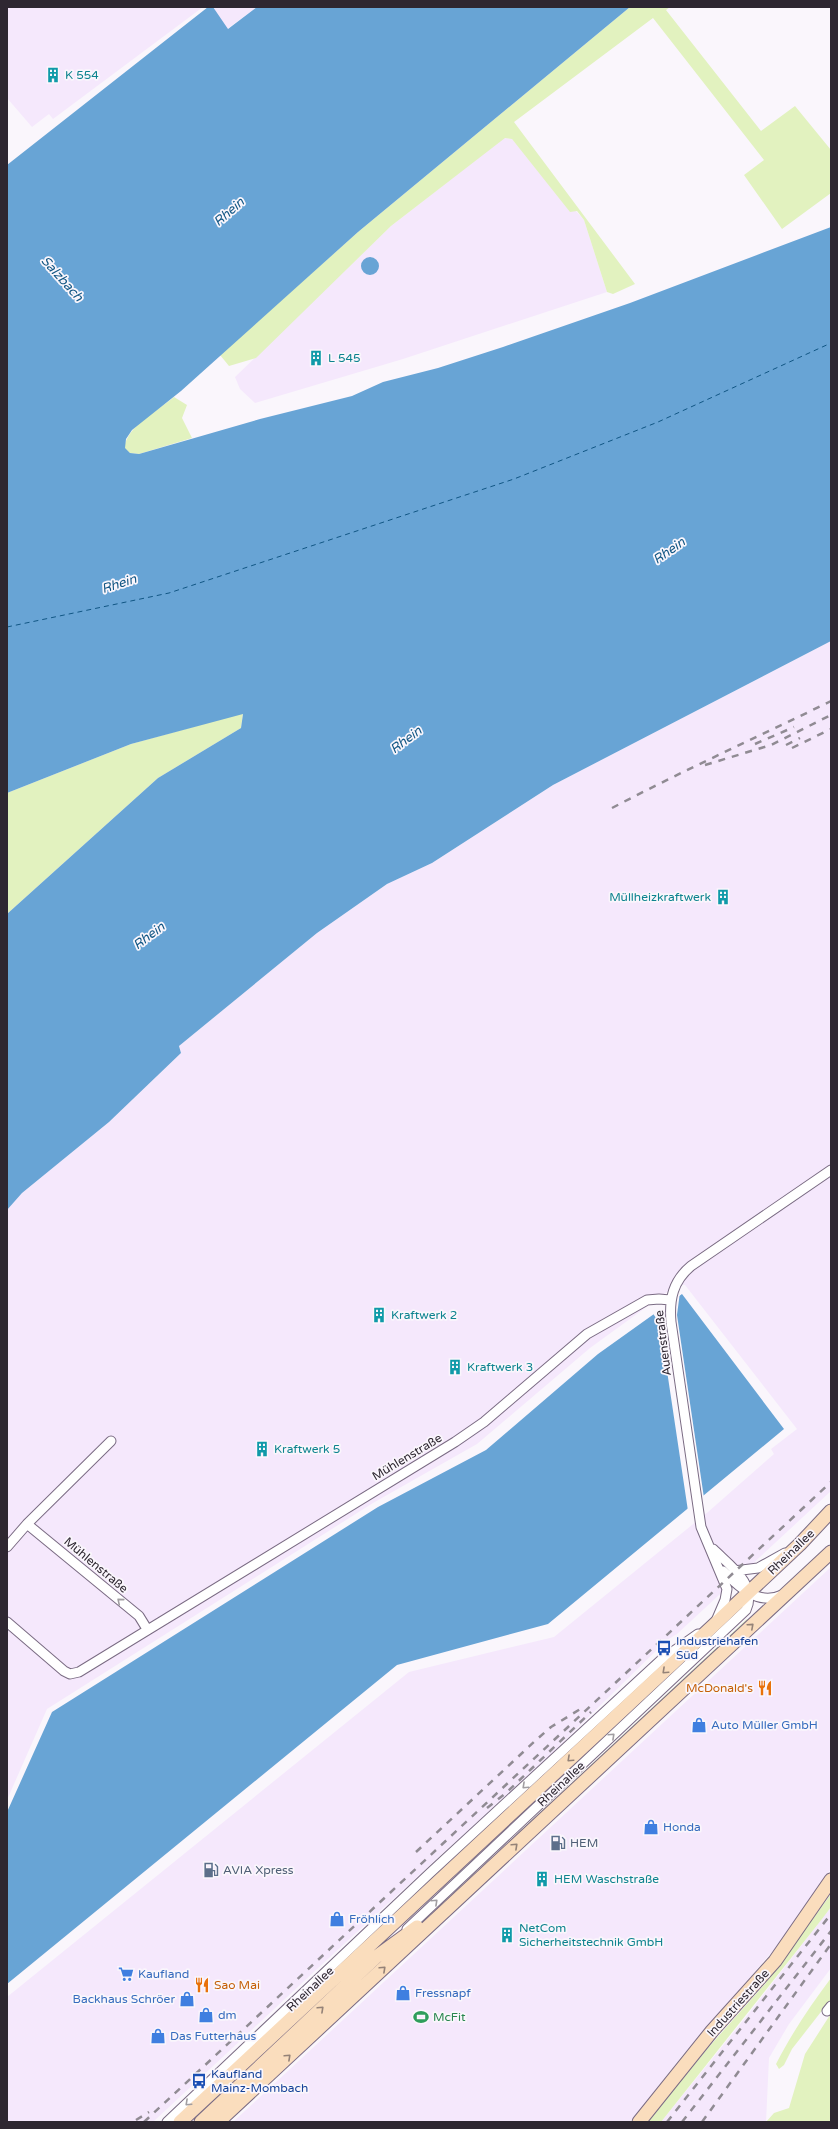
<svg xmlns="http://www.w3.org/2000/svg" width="838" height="2129" viewBox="0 0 838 2129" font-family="'Varela Round',sans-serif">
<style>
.built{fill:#f5e8fc}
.green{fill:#e2f2bf}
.water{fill:#68a4d5}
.pier{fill:#faf6fc}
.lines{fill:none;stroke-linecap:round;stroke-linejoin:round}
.ferry{stroke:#115684;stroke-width:1;stroke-dasharray:5 4;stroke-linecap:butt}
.street-casing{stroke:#7a6b83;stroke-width:11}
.secondary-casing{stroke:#7a6b83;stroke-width:15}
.street{stroke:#fff;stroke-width:9}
.secondary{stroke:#faddbd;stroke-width:13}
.rail{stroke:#908b93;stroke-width:2.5;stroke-dasharray:7 7;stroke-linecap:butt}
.oneway{stroke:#a19ea2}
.oneway2{stroke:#948277}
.labels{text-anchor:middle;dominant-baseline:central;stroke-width:3.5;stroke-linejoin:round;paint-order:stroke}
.culture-label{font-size:12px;fill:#0d838f;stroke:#faf6fc;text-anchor:start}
.street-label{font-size:12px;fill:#2e2731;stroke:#faf6fc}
.transit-label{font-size:12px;fill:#164399;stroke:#faf6fc;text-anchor:start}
.food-label{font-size:12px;fill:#c56008;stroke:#faf6fc;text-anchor:end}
.shop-label{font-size:12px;fill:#366cbe;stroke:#faf6fc;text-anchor:start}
.service-label{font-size:12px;fill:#4e5e75;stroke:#faf6fc;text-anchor:start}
.leisure-label{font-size:12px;fill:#27864d;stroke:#faf6fc;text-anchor:start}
.water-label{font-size:13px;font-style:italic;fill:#115684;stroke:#faf6fc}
</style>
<rect width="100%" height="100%" fill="#faf6fc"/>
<!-- built -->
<path class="built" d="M9,7h194l-150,112 -4,-5 -17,13 -25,-29v-90z
M213,7h44l-30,22z
M504,138l8,1 72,81 23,72 -204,67 -148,44 -15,-14 -5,-12 156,-151z
M831,641v850l-154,143 -10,6 -113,111 -210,193 -191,178h-146v-125l402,-325 145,-35 154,-125 66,-58 -3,-5 26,-20 -112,-144 -7,-1 -88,64 -113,96 -104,59 -326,206 -40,91v-590l15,-17 87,-71 72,-69 -2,-7 138,-113 70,-49 45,-21 121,-78z
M831,1567v302l-54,77 -96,111 -51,65h-397z
M831,1907v61l-42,56 -20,34 -3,64h-105l89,-110z"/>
<!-- green -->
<path class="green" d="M630,7h40l-4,3 95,121 34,-25 36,44v43l-49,36 -38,-54 20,-15 -111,-142 -139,104 121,162 -22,10 -6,-2 -23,-72 -7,-9 -7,1 -58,-73 -7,-1 -114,88 -135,132 -27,8 -9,-11 138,-123z
M174,397l13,8 -5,13 10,20 -53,16 -9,-1 -6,-5c4,-23 33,-37 50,-51z
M243,713l-2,15 -83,50 -151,136v-121l124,-49z
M747,1619l2,2 -286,267 -35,29z
M831,1894v13l-9,12 -161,203h-13l59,-73 58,-65z
M831,1978v21l-39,50 -8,16 -5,4 -3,-5c16,-31 34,-58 55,-86z
M830,2015l1,107h-65l8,-9 15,-5 16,-54z"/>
<!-- water -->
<path class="water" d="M208,7h5l15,22 29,-22h373l-272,225 -177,159 -49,39 -6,9 -1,9 5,5 9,1 121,-35 92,-23 31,-14 55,-14 65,-21 127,-44 201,-76v414l-278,144 -121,78 -45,21 -70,49 -138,113 2,7 -72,69 -87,71 -15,17v-296l151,-136 83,-50 2,-14 -112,30 -124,49v-628z
M361 266a9 9 0 1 1 18 0a9 9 0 1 1-18 0Z
M682,1294l102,135 -236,195 -151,41 -390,319v-172l45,-100 326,-205 108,-57 112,-96z"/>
<!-- pier -->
<path class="pier" d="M680,1292l-3,23 27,183 -16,13 -28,-187 -8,-12z"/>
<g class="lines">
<!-- ferry -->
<path class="ferry" d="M7,627l162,-34 345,-114 144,-57 173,-79"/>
<!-- street casing -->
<g class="street-casing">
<path id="street" d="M27,1524l112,92 8,13
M7,1547l20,-23 84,-83
M723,1571c16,16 35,35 59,24
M734,1571l24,-3 27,-15
M716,1621l9,-21 2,-11 -26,-62 -30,-205c-2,-23 2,-41 20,-56l140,-96
M7,1622l57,49 6,3 9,-2 376,-230 29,-20 103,-88 60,-34 12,-1 11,1
M407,1929l339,-319c12,-26 -17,-45 -33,-61
M827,2011l4,-5
M167,2122l263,-249 231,-213 37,-26"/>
</g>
<!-- secondary casing -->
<g class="secondary-casing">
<path id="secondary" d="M180,2122l534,-497 86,-81 31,-33
M201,2122l175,-165 41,-30
M218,2122l613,-570
M639,2122l73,-91 63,-70 56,-81"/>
</g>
<!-- street -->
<use href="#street" class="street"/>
<!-- secondary -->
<use href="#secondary" class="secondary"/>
<!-- rail -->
<path class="rail" d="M755,744l39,-17
M786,745l14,-7
M792,748l39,-19
M705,765l66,-20 60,-30
M612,808c72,-38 146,-71 219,-107
M487,1808l19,-15 85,-81
M416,1852l119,-111 16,-14 31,-19
M136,2120l13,-8
M144,2122l687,-640
M667,2122l164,-208
M682,2122l149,-191
M702,2122l129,-178"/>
</g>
<!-- one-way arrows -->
<defs><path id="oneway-chevron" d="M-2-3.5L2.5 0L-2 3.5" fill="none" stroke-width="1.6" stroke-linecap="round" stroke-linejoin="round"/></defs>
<g class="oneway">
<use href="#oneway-chevron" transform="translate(120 1601) rotate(-140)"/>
<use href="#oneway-chevron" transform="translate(612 1736) rotate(-43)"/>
<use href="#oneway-chevron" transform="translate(525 1786) rotate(137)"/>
<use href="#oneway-chevron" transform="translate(435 1902) rotate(-43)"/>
<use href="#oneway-chevron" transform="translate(188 2103) rotate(137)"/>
</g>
<g class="oneway2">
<use href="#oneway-chevron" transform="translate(751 1626) rotate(-42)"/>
<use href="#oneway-chevron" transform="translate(665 1671) rotate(137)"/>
<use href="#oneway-chevron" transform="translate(570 1759) rotate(137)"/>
<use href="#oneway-chevron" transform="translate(515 1846) rotate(-43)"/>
<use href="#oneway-chevron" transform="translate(383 1969) rotate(-43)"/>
<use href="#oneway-chevron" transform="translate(321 2009) rotate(-43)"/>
<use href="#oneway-chevron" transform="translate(288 2057) rotate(-43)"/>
</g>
<!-- icons -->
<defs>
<g id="building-bare" transform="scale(1.2)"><path d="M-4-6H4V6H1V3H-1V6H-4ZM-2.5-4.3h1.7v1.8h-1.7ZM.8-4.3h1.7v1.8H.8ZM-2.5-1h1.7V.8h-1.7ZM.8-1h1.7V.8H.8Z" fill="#0f9aa8" stroke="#faf6fc" stroke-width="2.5" paint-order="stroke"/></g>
<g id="bus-bare" transform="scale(1.2)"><path d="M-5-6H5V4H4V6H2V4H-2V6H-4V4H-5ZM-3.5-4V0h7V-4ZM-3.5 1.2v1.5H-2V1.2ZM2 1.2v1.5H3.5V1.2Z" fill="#1a4fb4" stroke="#faf6fc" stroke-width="2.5" paint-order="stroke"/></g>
<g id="restaurant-bare" transform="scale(1.2)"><path d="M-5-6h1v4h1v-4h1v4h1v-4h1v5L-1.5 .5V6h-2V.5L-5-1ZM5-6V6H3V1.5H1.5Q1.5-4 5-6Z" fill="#e8710a" stroke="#faf6fc" stroke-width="2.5" paint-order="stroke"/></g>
<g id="shop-bare" transform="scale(1.2)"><path d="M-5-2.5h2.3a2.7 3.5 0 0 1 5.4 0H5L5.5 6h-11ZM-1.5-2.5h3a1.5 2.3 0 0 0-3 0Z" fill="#3f7fe0" stroke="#faf6fc" stroke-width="2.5" paint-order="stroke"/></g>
<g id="fuel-bare" transform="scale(1.2)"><path d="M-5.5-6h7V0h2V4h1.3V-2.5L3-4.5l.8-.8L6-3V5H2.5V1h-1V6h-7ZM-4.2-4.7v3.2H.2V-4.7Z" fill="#5c6f8a" stroke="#faf6fc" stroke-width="2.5" paint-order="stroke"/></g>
<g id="supermarket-bare" transform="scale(1.2)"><path d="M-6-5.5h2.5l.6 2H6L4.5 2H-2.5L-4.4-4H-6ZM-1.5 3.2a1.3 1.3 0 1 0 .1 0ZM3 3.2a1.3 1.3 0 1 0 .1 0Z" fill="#3f7fe0" stroke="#faf6fc" stroke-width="2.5" paint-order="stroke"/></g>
<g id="stadium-bare" transform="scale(1.2)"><path d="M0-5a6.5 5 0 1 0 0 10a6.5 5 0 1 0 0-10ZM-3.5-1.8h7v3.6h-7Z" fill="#2e9e5b" stroke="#faf6fc" stroke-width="2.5" paint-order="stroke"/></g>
</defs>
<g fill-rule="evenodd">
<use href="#building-bare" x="53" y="75"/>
<use href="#building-bare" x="316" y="358"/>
<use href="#building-bare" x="723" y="897"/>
<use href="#building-bare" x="379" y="1315"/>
<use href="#building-bare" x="455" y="1367"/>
<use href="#building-bare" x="262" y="1449"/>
<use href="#bus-bare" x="664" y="1648"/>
<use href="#restaurant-bare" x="765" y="1688"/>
<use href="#shop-bare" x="699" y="1725"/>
<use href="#shop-bare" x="651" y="1827"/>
<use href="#fuel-bare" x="558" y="1843"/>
<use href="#fuel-bare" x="211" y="1870"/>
<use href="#building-bare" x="542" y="1879"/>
<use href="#shop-bare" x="337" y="1919"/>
<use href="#building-bare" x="507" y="1935"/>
<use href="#supermarket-bare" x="126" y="1974"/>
<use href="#restaurant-bare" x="202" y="1985"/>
<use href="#shop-bare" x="403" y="1993"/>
<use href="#shop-bare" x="187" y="1999"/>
<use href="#shop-bare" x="206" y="2015"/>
<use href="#stadium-bare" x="421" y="2017"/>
<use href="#shop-bare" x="158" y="2036"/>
<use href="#bus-bare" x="199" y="2081"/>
</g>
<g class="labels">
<!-- culture labels -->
<g class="culture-label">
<text x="65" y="75">K 554</text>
<text x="328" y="358">L 545</text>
<text x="711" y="897" text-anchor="end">Müllheizkraftwerk</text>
<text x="391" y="1315">Kraftwerk 2</text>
<text x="467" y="1367">Kraftwerk 3</text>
<text x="274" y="1449">Kraftwerk 5</text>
<text x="554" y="1879">HEM Waschstraße</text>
<text x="519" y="1928">NetCom<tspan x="519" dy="14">Sicherheitstechnik GmbH</tspan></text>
</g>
<!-- street labels -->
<g class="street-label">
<text transform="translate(663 1343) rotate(-97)">Auenstraße</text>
<text transform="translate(407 1457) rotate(-31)">Mühlenstraße</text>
<text transform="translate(791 1552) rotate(-44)">Rheinallee</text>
<text transform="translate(96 1565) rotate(40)">Mühlenstraße</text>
<text transform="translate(561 1784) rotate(-43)">Rheinallee</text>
<text transform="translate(310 1989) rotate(-43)">Rheinallee</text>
<text transform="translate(738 2003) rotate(-48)">Industriestraße</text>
</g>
<!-- transit labels -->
<g class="transit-label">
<text x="676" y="1641">Industriehafen<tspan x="676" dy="14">Süd</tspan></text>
<text x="211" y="2074">Kaufland<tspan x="211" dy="14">Mainz-Mombach</tspan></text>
</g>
<!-- food labels -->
<g class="food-label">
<text x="753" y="1688">McDonald's</text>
<text x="214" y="1985" text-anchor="start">Sao Mai</text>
</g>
<!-- shop labels -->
<g class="shop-label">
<text x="711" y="1725">Auto Müller GmbH</text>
<text x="663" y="1827">Honda</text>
<text x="349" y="1919">Fröhlich</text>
<text x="138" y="1974">Kaufland</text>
<text x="415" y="1993">Fressnapf</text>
<text x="175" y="1999" text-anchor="end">Backhaus Schröer</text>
<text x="218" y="2015">dm</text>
<text x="170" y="2036">Das Futterhaus</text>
</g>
<!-- service labels -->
<g class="service-label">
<text x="570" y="1843">HEM</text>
<text x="223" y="1870">AVIA Xpress</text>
</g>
<!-- leisure labels -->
<g class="leisure-label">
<text x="433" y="2017">McFit</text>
</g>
<!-- water labels -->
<g class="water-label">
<text transform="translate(229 212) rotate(-41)">Rhein</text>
<text transform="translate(62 279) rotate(48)">Salzbach</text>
<text transform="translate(669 551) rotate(-35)">Rhein</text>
<text transform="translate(119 584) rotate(-18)">Rhein</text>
<text transform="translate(406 740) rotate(-37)">Rhein</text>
<text transform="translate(149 936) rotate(-37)">Rhein</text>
</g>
</g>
<!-- border -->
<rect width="838" height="2129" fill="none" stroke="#2e2731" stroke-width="16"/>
</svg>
